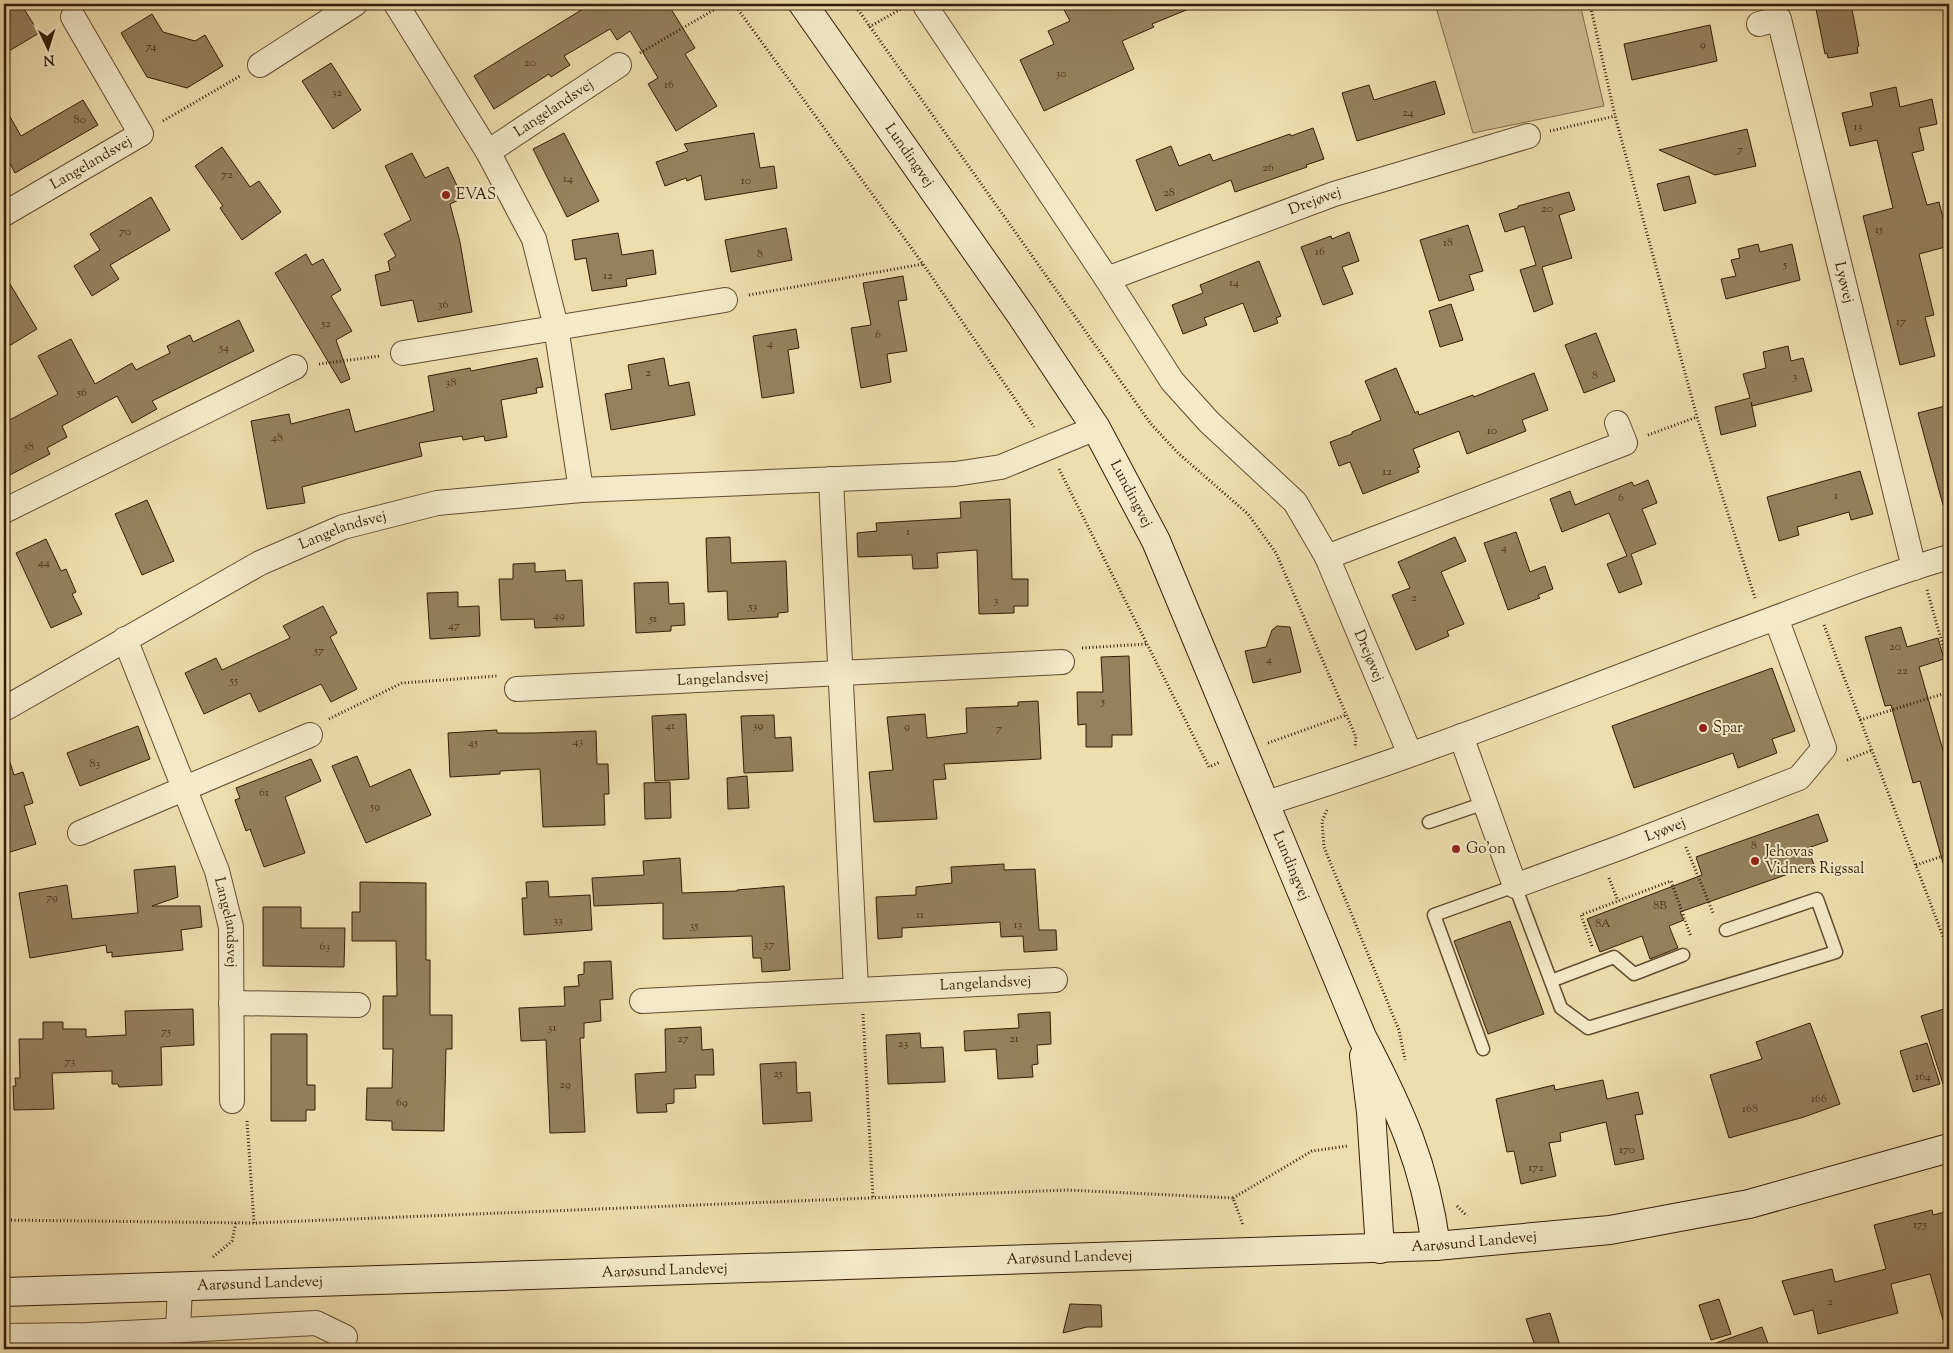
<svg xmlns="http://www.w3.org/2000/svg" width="1953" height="1353" viewBox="0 0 1953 1353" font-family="'Sorts Mill Goudy',serif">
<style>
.green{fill:#cfbd91;stroke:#826c4c}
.building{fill:#95815d;stroke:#351c07}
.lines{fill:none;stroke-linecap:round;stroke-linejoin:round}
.lane-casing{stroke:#634c30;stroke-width:15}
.street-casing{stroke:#634c30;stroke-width:26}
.secondary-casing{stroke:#351c07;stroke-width:30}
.path{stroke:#351c07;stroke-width:3;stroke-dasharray:1 2.5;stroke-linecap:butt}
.lane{stroke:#f4eaca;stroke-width:12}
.street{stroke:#f4eaca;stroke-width:24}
.secondary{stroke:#f4eaca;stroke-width:28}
.poi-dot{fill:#8f2418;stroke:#f4eaca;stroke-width:2}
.labels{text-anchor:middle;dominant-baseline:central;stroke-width:4;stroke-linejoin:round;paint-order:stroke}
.number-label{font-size:12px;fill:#4d351c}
.street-label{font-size:15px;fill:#351c07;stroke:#f4eaca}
.poi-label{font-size:15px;fill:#351c07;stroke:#f4eaca;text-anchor:start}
</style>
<rect width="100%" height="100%" fill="#eedead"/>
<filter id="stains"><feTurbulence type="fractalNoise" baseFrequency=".004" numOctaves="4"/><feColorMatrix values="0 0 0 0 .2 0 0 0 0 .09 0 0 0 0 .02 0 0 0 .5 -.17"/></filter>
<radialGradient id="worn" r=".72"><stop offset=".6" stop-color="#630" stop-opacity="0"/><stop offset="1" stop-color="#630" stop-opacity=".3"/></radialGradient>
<!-- green -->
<path class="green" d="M1435,4h145l24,102 -131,27z"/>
<!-- building -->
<path class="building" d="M12,4h9l18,29 -35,21v-45z
M591,4h77l27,44 -10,6 32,52 -41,25 -28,-47 10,-6 -28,-47 -13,9 -7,-11 -46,27 6,9 -19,12 -2,-3 -55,35 -20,-33z
M1061,4h140l-49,20 2,3 -32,14 12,28 -90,42 -24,-51 34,-16 -6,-13 22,-10z
M1815,4h36l8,42 -2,1 1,6 -30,5 -1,-5 -2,1z
M152,14l11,18 32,9 10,-6 18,31 -36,22 -40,-11 -26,-44z
M1710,25l7,36 -85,19 -8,-36z
M331,63l30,47 -28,19 -31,-48z
M1435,81l10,33 -88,27 -15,-48 27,-8 5,15z
M1896,87l4,20 32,-8 5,25 -18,4 5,22 -12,3 15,52 12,-3 5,20 5,-2v26l-30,8 15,61 -9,2 10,39 -35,9 -37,-149 30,-8 -16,-68 -27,6 -8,-33 31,-7 -3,-13z
M83,100l15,25 -83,48 -11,-21v-46l17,30z
M1313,128l11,31 -18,6 1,2 -72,25 -4,-12 -75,31 -20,-51 35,-14 8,20 31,-12 3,7 77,-27 1,2z
M1747,129l9,37 -41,9 -56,-25z
M564,133l35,68 -32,16 -34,-68z
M754,133l6,35 14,-2 3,22 -72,12 -4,-25 -14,6 -1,-3 -21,8 -9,-24 32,-11 -4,-7z
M222,147l28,40 9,-6 22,31 -39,28 -22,-32 3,-2 -28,-40z
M412,153l13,25 23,-11 15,31 -13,6 10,38 12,70 -54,10 -5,-22 -32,6 -6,-31 15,-4 -2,-10 8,-5 -12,-22 27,-14 -26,-54z
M1689,176l7,27 -32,8 -7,-27z
M1569,192l6,18 -16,5 13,43 -30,9 11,37 -19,8 -14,-42 16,-5 -12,-39 -19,6 -6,-18 19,-6v-2z
M151,197l19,33 -60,35 9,14 -27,17 -18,-30 26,-16 -10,-16z
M1468,225l15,46 -14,4 5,15 -35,11 -19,-61z
M786,228l6,32 -61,12 -6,-32z
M1349,232l10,29 -17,6 11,27 -30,11 -22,-58 30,-11 1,3z
M618,233l4,22 31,-5 3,24 -30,5 1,7 -35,5 -6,-33 -11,2 -3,-20z
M1758,244l2,8 32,-8 8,36 -74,19 -5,-20 15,-3 -5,-16 9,-2 -2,-9z
M306,254l6,11 11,-6 18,31 -10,6 21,35 -16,9 14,39 -9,4 -66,-110z
M1259,261l22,55 -5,2 2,5 -24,9 -11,-29 -39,15 3,7 -24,9 -11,-29 31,-12 -3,-8z
M4,274l33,55 -33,20z
M903,276l4,24 -9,1 9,50 -20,3 4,28 -30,6 -10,-60 20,-3 -8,-42z
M1451,304l12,36 -23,7 -11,-36z
M239,320l15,31 -102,50 5,8 -25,14 -15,-27 -55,30 5,11 -20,11 3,6 -46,24v-55l54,-29 -20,-38 33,-17 24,45 37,-21 4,7 34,-17 -3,-7 23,-11 3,7z
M796,329l3,19 -11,2 6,43 -32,5 -9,-62z
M1596,333l19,48 -31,12 -19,-48z
M1788,346l3,15 12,-3 9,33 -60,15 -1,-4 5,24 -35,9 -6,-28 35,-9 -7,-24 23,-6 -3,-16z
M537,358l6,29 -7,1 1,5 -36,7 6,37 -22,4 -1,-5 -21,4 -1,-4 -43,7 3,13 -120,31 3,16 -38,6 -16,-88 38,-7 2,10 58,-15 6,23 79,-21 -6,-35 42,-8 1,3z
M664,358l5,28 20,-4 6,33 -84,15 -6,-36 27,-5 -4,-24z
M1396,368l19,45 3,-2 1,4 54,-20 1,2 60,-24 14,37 -26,10 4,11 -59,23 -8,-23 -46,18 7,18 -3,1 2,4 -56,22 -13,-32 -11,4 -9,-24 22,-8v-2l29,-12 -16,-39z
M1949,405v99l-6,1 -25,-92z
M1860,471l13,43 -22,6 -2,-8 -52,15 2,8 -20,6 -12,-44z
M1648,480l9,23 -15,6 14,35 -25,10 11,30 -23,9 -12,-29 20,-8 -18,-43 -47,19 -12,-33 20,-8 5,14 57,-23 2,4z
M1010,499l2,80h16v27h-14v7l-35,1 -2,-64 -40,3 1,15 -25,1 -1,-14 -54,2 -1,-24 20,-2 -1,-8 85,-5 -1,-16z
M147,500l27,61 -32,14 -27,-61z
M1516,532l14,40 15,-6 8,23 -15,6 2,3 -32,12 -24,-67z
M730,537l1,26 55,-2 2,51 -10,1v4l-50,3 -1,-29 -19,1 -2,-54z
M1455,537l11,24 -25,11 23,52 -17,7 2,5 -33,14 -24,-55 18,-7 -12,-26z
M46,539l15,32 5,-2 10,23 -4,2 10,20 -31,14 -35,-75z
M535,563v9l30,-2 1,11 16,-1 2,46 -49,2 -1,-9 -33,1 -2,-41h14v-15z
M668,582l1,22 15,-1 1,22 -14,1v5l-35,2 -2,-50z
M458,592v15l21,-1 1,30 -50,3 -3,-46z
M323,606l14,27 -7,4 27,52 -26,13 -10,-18 -62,28 -9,-19 -46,21 -19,-41 31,-15 6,12 68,-32 -7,-12z
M1277,626l13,1 11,45 -48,11 -8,-32 21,-4 6,-17z
M1901,627l6,20 31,-9 6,21 -25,8 30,104v91l-6,1 -23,-82 -7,2 -22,-78 -6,1 -20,-69z
M1129,656l3,79h-20v12h-26v-23l-8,1 -1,-33h26l-2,-35z
M1772,668l23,63 -23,8 5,14 -39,15 -5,-15 -99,35 -22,-62z
M1038,701l3,58 -97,5 2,15 -13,1 4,39 -63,3 -5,-50 24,-2 -6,-53 38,-3 2,24 40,-5 -1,-25 52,-2v-4z
M686,714l3,65 -34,2 -3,-65z
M774,715l1,23 16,-1 2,34 -49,2 -3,-57z
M138,726l12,33 -70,27 -13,-33z
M497,730v3h37l62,-2 1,33h11l1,30h-5l1,31 -62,2 -3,-58 -40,2v3l-50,3 -2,-44z
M8,756l6,19 9,-3 10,31 -9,3 12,38 -32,10v-97z
M357,756l13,31 40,-18 21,46 -65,28 -34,-77z
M311,759l10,22 -36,16 20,56 -41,14 -14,-38 -4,2 -11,-31 5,-2 -4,-10z
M747,776l2,32 -21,1 -1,-31z
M670,782l1,36 -26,1 -1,-36z
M1818,814l10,27 -20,7 6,17 -134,47 4,8 -15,6 9,22 -28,11 -8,-23 -42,16 -13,-33 115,-44 -6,-18z
M680,858l2,35 55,-2v-1l47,-4 6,84 -28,2 -1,-14h-8l-1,-22 -89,3v-36l-69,3 -2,-28 52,-3 -1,-14z
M1004,864v6l31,-1 4,61h17l1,20 -33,2 -1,-16 -22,1 -1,-15 -98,6v9l-24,2 -2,-42 40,-2v-8l36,-4 -1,-16z
M175,866l3,31 -26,9h48l2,21 -21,3 2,20 -71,7v-5l-5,1 -1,-8 -76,13 -11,-65 48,-8 5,34 66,-6 -4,-43z
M548,881l1,16 41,-2 2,35 -68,5 -2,-37h5l-1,-16z
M360,882l66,1v77h4v55h22v34h-6l-2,82 -52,-1v-9l-26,-1 1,-32h25l1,-39h-10v-53h14l-1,-55h-44v-29h8z
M263,907h38v21h44l-1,39 -81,-1z
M1510,921l34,93 -56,20 -34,-93z
M611,961l2,38 -13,1 1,21 -17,2v15h-4l5,94 -35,1 -4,-93 -25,1 -2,-33 46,-2 -1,-19 15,-1 -1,-11 6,-1v-12z
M193,1009l1,36 -33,2 1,38 -43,2 -1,-3h-6v-13l-60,2 2,36 -40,1 -1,-24h3l-1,-8h5l-1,-39h24v-17h20v7h23v8l40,-2 -1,-24z
M1944,1009l5,18v62l-4,1 -24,-74z
M1050,1012l1,32 -14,1 1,19 -6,1 1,12 -35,2 -2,-30 -31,2 -1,-20 55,-3 -1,-14z
M1810,1023l30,81 -36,13 -75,21 -19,-63 52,-16 -6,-17z
M701,1027l1,23 11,-1 1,26h-19l1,13 -22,1v14l-8,1 1,8 -30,1 -2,-39 31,-2 -1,-43z
M920,1033l1,15 22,-1 2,35 -57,2 -2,-49z
M271,1034h36v51h8v25h-9v11h-35z
M1927,1043l13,41 -27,8 -13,-41z
M796,1062l1,31 13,-1 2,29 -49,3 -3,-60z
M1603,1080l4,19 31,-7 5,22 -8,1 9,44 -29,6 -9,-43 -46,11 1,8 -12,2 7,33 -35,8 -7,-33 -7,1 -11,-53 58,-14 1,5z
M1932,1210l1,5 16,-4v109h-6l-13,-46 -39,10 7,29 -80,21 -5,-24 -19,5 -12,-34 50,-12 3,13 51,-13 -12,-44z
M1719,1299l12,35 -20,6 -12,-35z
M1070,1304l31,1 1,22h-15l-24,6z
M1550,1313l11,36h-25l-10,-30z
M1762,1327l8,22h-63v-3z"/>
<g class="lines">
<!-- lane casing -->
<g class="lane-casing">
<path id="lane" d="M1429,822l56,-19
M1551,981l63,-24 20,17 49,-19
M1483,1049l-49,-134 81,-29 46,122 27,20 248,-76 -19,-53 -91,31"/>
</g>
<!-- street casing -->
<g class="street-casing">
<g id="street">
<path d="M396,4l92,148 46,87 22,88 25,163"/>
<path id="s1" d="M932,4l-6,3 181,272 65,102 37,41 86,80 32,55 83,197"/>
<path id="s2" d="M1759,24l20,-5 135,549"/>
<path d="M260,65l95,-61"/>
<path id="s3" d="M488,152l131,-87"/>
<path id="s4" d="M4,214l137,-80 -68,-117"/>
<path id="s5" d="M1107,279l227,-85 194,-58"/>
<path d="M403,353l322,-53"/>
<path d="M831,479l25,511"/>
<path d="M4,511l291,-144"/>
<path d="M1327,557l298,-114 -8,-20"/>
<path id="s6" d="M125,639l92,232 14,56 1,174"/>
<path id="s7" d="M517,689l545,-27"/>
<path id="s8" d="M4,709l256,-146 83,-36 94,-24 144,-13 374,-16 46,-7 95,-39"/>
<path id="s9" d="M1461,736l54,150 104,-38 180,-70 25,-30 -48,-130"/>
<path d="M1266,803c159,-49 313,-112 469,-170 71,-26 142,-55 214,-76"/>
<path d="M80,833l230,-98"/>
<path id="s10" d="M642,1001l413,-21"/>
<path d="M231,1003l127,2"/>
<path d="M178,1330l2,-43"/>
<path d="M4,1336l83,-1 229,-12 29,14"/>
</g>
</g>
<!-- secondary casing -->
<g class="secondary-casing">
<g id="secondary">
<path id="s11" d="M803,4l218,311 75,113 60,113 206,496c38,73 63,127 74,209"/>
<path d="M1364,1056l7,56 9,137"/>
<path id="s12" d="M4,1292l1432,-46 174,-16 139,-26 200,-56"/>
</g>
</g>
<!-- path -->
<path class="path" d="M734,4l189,260 111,163
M854,4l297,420 27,29 70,61 28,39 80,184 -1,11
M1590,4l25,112 82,301 58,181
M869,27l32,-18
M640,53l84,-49
M163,121l77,-45
M1550,131l65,-15
M749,295l174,-31
M319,364l61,-8
M1648,435l49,-18
M1059,469l150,298 11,-5
M1927,590l22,77
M1824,625l125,327
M1082,648l64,-4
M329,719l73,-36 95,-7
M1860,720l89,-28
M1268,743l78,-28
M1847,760l25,-10
M1327,810l-5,11 2,26 75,183 6,30
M1686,847l28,68
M1916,865l33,-11
M1609,878l9,23
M1592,946l-11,-31 90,-34 20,56
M863,1014l10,184
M247,1121l7,102
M1233,1198l79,-47 35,-5
M1457,1206l10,10
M4,1220l250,3 813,-33 166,8 10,27
M213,1257l19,-16 4,-19"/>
<!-- lane -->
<use href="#lane" class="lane"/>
<!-- street -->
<use href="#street" class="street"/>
<!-- secondary -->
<use href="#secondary" class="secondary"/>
</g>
<!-- markers -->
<g class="poi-dot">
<circle cx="446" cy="195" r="5"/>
<circle cx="1703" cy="728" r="5"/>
<circle cx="1456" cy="849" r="5"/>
<circle cx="1755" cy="861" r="5"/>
</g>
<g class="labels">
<!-- number labels -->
<g class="number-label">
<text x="1703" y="45">9</text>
<text x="151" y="47">74</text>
<text x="530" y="63">20</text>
<text x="1061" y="74">30</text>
<text x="669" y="85">16</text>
<text x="337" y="93">32</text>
<text x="1408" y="113">24</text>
<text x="80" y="120">80</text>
<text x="1858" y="127">13</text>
<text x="1740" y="150">7</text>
<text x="1268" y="168">26</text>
<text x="227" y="175">72</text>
<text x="568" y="179">14</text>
<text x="746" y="181">10</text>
<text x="1169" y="193">28</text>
<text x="1547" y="209">20</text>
<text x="1879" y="230">15</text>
<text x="125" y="232">70</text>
<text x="1448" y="243">18</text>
<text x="1320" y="252">16</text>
<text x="760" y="254">8</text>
<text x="1785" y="265">5</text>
<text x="608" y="276">12</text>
<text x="1234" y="283">14</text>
<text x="443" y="305">36</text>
<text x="1901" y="322">17</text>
<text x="326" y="324">52</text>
<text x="878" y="335">6</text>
<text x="770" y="344">4</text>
<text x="224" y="348">54</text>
<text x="648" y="373">2</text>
<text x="1595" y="376">8</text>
<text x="1795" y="377">3</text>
<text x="451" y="383">38</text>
<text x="82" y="393">56</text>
<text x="1492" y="431">10</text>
<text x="277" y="438">48</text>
<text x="29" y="447">58</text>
<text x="1387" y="472">12</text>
<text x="1836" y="496">1</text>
<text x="1621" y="498">6</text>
<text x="908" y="532">1</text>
<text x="1504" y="548">4</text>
<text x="44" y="563">44</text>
<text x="1414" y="598">2</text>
<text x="996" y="601">3</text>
<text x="753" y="607">53</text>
<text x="559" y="616">49</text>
<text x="653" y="619">51</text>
<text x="454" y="626">47</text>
<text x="1895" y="647">20</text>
<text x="319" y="651">57</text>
<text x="1269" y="660">4</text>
<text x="1902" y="671">22</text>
<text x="234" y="681">55</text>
<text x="1103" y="702">5</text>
<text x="670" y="726">41</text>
<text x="758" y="726">39</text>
<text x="907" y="727">9</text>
<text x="999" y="729">7</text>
<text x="578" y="742">43</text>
<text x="473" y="743">45</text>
<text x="95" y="764">83</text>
<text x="264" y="793">61</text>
<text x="375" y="807">59</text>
<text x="1754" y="846">8</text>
<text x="52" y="898">79</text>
<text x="1660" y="906">8B</text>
<text x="920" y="915">11</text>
<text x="558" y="921">33</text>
<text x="1603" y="924">8A</text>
<text x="1018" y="925">13</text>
<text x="694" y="926">35</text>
<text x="769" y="945">37</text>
<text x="325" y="947">63</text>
<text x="552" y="1028">31</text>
<text x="166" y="1032">75</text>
<text x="683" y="1039">27</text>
<text x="1014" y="1039">21</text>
<text x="903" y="1044">23</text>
<text x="70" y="1062">73</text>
<text x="778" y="1074">25</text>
<text x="1923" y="1077">164</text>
<text x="565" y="1085">29</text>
<text x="1819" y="1099">166</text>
<text x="402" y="1103">69</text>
<text x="1750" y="1109">168</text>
<text x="1627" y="1150">170</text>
<text x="1536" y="1168">172</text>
<text x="1920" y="1225">175</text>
<text x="1830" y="1302">2</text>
</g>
<!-- street labels -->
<g class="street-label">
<text stroke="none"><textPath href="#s3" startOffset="79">Langelandsvej</textPath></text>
<text stroke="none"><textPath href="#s11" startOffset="185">Lundingvej</textPath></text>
<text stroke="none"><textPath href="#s4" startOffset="101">Langelandsvej</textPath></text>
<text stroke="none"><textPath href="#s5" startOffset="222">Drejøvej</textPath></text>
<text stroke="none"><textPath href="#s2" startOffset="292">Lyøvej</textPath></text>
<text stroke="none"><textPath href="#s11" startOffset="590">Lundingvej</textPath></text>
<text stroke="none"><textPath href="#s8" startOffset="384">Langelandsvej</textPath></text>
<text stroke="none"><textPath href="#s1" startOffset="798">Drejøvej</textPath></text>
<text stroke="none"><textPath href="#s7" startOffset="206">Langelandsvej</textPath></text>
<text stroke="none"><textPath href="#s9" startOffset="320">Lyøvej</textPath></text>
<text stroke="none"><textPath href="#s11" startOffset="995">Lundingvej</textPath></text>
<text stroke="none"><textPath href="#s6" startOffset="302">Langelandsvej</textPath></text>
<text stroke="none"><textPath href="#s10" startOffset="344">Langelandsvej</textPath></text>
<text stroke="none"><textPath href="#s12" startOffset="1471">Aarøsund Landevej</textPath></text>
<text stroke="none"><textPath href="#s12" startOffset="1066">Aarøsund Landevej</textPath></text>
<text stroke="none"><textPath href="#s12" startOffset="661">Aarøsund Landevej</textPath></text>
<text stroke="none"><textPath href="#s12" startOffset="256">Aarøsund Landevej</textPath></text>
</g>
<!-- poi labels -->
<g class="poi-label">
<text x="456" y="195">EVAS</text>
<text x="1713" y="728">Spar</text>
<text x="1466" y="849">Go'on</text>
<text x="1765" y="852">Jehovas<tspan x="1765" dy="17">Vidners Rigssal</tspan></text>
</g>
</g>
<!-- margin -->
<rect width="1953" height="1353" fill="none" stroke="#eedead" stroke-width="20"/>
<rect x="5" y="5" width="1943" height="1343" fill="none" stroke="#351c07" stroke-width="2.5"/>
<rect x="10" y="10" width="1933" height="1333" fill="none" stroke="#351c07"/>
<!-- north arrow -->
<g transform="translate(48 48) rotate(176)" stroke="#f4eaca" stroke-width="4" paint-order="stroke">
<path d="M0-4L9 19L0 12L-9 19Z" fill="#351c07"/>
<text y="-8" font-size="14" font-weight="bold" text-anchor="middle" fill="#351c07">N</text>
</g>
<rect width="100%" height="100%" filter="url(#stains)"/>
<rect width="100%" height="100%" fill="url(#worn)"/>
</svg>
